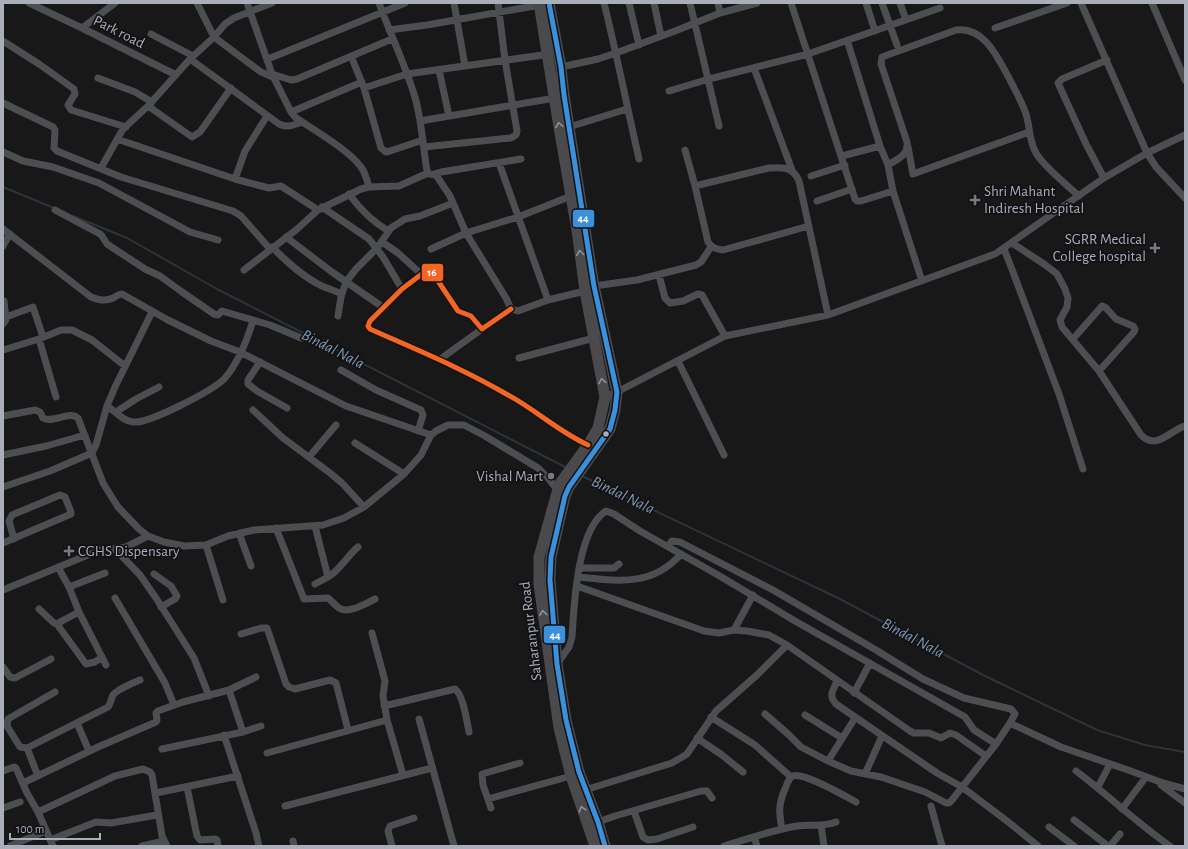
<svg xmlns="http://www.w3.org/2000/svg" width="1188" height="849" viewBox="0 0 1188 849" font-family="'Alegreya Sans',sans-serif">
<style>
.lines{fill:none;stroke-linecap:round;stroke-linejoin:round}
.stream{stroke:#2b333b;stroke-width:2}
.street{stroke:#4c4e52;stroke-width:7}
.primary{stroke:#4a4a4d;stroke-width:11}
.bus-1-casing{stroke:#121215;stroke-width:8}
.bus-2-casing{stroke:#121215;stroke-width:8}
.bus-1{stroke:#3a90db;stroke-width:5}
.bus-2{stroke:#f26522;stroke-width:5}
.oneway{stroke:#8d9099}
.poi-dot{fill:#777a81;stroke:#121215;stroke-width:1.5}
.bus-dot{fill:#aaaeb9;stroke:#121215;stroke-width:1.5}
.labels{text-anchor:middle;dominant-baseline:central;stroke-width:3.5;stroke-linejoin:round;paint-order:stroke}
.street-label{font-size:15px;fill:#aaaeb9;stroke:#121215}
.poi-label{font-size:15px;fill:#aaaeb9;stroke:#121215;text-anchor:start}
.water-label{font-size:16px;font-style:italic;fill:#819bb4;stroke:#121215}
.line-badge{stroke:#121215;stroke-width:1.5}
.badge-label{font-size:11px;text-anchor:middle;font-weight:bold;fill:#fff}
</style>
<rect width="100%" height="100%" fill="#181819"/>
<g class="lines">
<!-- stream -->
<path class="stream" d="M3,187l51,21
M73,216l54,22 90,51 350,179
M582,476l256,122 145,77 114,55 48,15 40,7"/>
<!-- street -->
<path class="street" d="M29,3l53,25 94,47
M197,3l17,34 47,35 14,6
M247,3l25,71 19,38 5,6c18,12 53,32 65,49 4,5 6,13 8,20
M379,3c12,33 28,65 37,98 6,23 7,46 11,70l2,3 7,1 14,21 16,37 40,65 5,11 7,2 30,-11 37,-9
M454,3l11,63
M604,3c13,52 23,104 35,156
M629,3l10,42
M654,3l7,33
M690,3l29,123
M718,3l2,10
M791,3l64,196 2,2h4l32,-10
M866,3l9,28
M882,3l15,42
M900,3l6,17
M1081,3l66,150 9,14 29,31
M1152,3l33,77
M82,28l33,-25
M995,28l72,-25
M389,30l38,-5 113,-20
M151,34l42,22
M847,40l33,106 8,19 5,26 29,90
M3,41l36,23 35,25 1,5 -7,11 3,5 55,17
M351,56l13,32 17,60 5,4 4,-1 33,-11
M190,59l89,65c8,4 15,1 23,-2
M268,59l137,-56
M561,67l37,-8 18,-6 59,-22 45,-18 37,-10
M754,68l38,102
M439,70l10,46
M272,74l19,6 6,-1 95,-40
M98,78l37,14 17,10
M364,88l43,-14 143,-20
M669,91l40,-12 99,-25 132,-46
M3,103l50,24 2,3 -1,18 3,3 64,26 112,34 8,5 29,33
M148,106l44,31 8,-5 31,-44
M291,112l71,-30
M420,121l135,-23
M569,127l58,-18
M117,139l118,40 34,9 12,-2 37,24 -22,20 -52,40
M424,147l87,-9 5,-3 1,-4 -12,-71 -7,-57
M908,147l5,27 116,-42
M685,150l10,36 13,56c4,6 8,7 15,8l86,-24
M3,152l20,9 30,6 46,16 91,49 28,8
M842,156l38,-10
M499,163l49,137
M888,165c10,-6 21,-10 19,-23l-26,-78 1,-7 74,-27c28,-4 42,28 53,48 6,12 13,24 17,36 4,13 3,27 10,39 8,14 30,31 43,43
M101,168l22,-39 25,-23 42,-47 24,-22 11,-13 9,-6 38,-15
M434,174l7,-2 80,-13
M811,176l34,-11
M1104,178l-18,-34 -28,-61 4,-4 45,-19
M235,179l10,-28 22,-35
M695,186l74,-18c14,-1 24,-1 30,13l29,134
M349,194c11,15 23,28 40,37
M817,201l35,-12
M322,207l47,32 14,18 19,32
M55,210l45,24 2,2 5,8 38,25 15,7 22,16 32,22 4,1 4,-4 48,14 31,13
M318,210l43,-21 8,-2 30,-1 29,-13
M3,229l88,68c7,3 14,5 22,1 4,-2 5,-4 9,-4l46,26 43,21 29,11 106,54 85,29
M286,237l46,35 52,36
M382,242l16,11 23,21
M1012,243l32,21 13,10 8,15 3,9 -1,9 -7,13 2,7 37,44 42,64c16,16 29,-5 44,-9
M3,246l7,-12
M272,247c15,15 31,30 50,39 7,3 14,5 20,8
M431,249l35,-16 52,-16 53,-21
M1004,249l9,23 46,122 24,75
M659,275l6,23 5,5 13,-2 15,-7 4,1 23,41
M594,286l43,-6 59,-15 5,-3 10,-15
M511,309l-29,20 -11,-13 -13,-5 -26,-39 -5,-2 -25,19 -32,32 -2,5 2,3c47,21 94,40 138,66 28,15 51,37 80,50
M338,316l3,-19 5,-15 10,-13 21,-21 14,-20 14,-9 15,-3 33,-13
M6,317l27,-10 10,30
M3,324l3,-4 -2,-19
M39,339l17,58
M1073,339l29,-33 4,2 10,11 17,7 2,3 -1,3 -35,39
M3,350l36,-11 22,-9h11l20,10 33,26
M519,358l75,-20
M439,360l43,-31
M678,361l46,94
M260,362l-12,18v4l9,7 30,17
M341,370l35,20 45,20 2,5 -5,16
M605,397l12,-5 108,-56 103,-21 167,-61 109,-76 43,-25 38,-18
M107,406c8,5 16,15 26,16 16,2 81,-32 92,-44 13,-15 22,-38 28,-57
M253,410l30,28 47,35 12,10 22,24
M116,412l20,-13 23,-12
M3,416l32,-6 5,2 3,6c11,6 26,-8 35,0l25,65 15,24 21,22 9,7 16,6 20,4 22,-1 22,-9 26,-6 69,-5 21,-7 20,-11 40,-33 17,-19 10,-20 5,-4 12,-6h16l21,11 53,32 10,10 8,10 4,2
M355,443l49,31
M3,455l43,-9 39,-11
M309,457l27,-32
M3,487l47,-16 42,-18 4,-8 11,-39 8,-19 37,-75
M315,526l13,51 -13,7
M276,528l28,71 24,-1c4,3 8,9 13,11 10,4 25,-6 34,-10
M239,533l12,33
M3,543l68,-29v-2l-6,-15 -5,-2 -48,20 -3,6 5,18
M206,545l17,55
M668,546l4,-5 8,1 93,48 103,60 47,29 41,19 47,11 4,5 -5,9
M115,549l25,26 16,23 38,60 15,38
M58,567l11,20 10,25 27,53
M579,568h35l5,-4
M154,574l17,12 6,10 -2,3 -14,8
M328,577c12,-7 19,-21 30,-30
M578,577c40,4 74,10 103,-23
M577,586l127,45 15,2 15,-3 13,1 22,4 18,10 123,86 4,2h15l12,5 9,-5 6,2 30,21
M69,587l36,-14
M3,590l97,-40 26,-3 22,-11
M115,598l50,85 9,22
M39,609l15,14 5,2
M79,612l-19,10 -1,3v2l27,37 9,-2 7,-5
M734,630l19,-35
M372,633l13,48 -2,15 4,24 16,55
M241,634l20,-6h6l19,56 3,3 6,2 35,-9 6,3 12,47
M557,664l12,-17 3,-10c2,-31 5,-108 34,-126l8,3 26,17 78,44 77,46 170,96 9,13 22,14
M3,667l7,10 5,1 36,-19
M837,681c-4,10 -9,14 -1,23l101,69 25,14 45,34 31,25
M229,690l14,42
M55,692l-47,27 -1,7 13,21 7,1 81,-41c3,-4 3,-8 5,-12 5,-6 20,-12 27,-15
M854,693l16,-30
M384,706l71,-17c8,5 12,33 14,43
M765,714l23,20 13,13 27,14 23,10 30,6 44,15 21,11h3l3,-3 44,-56 14,-21 51,24 67,23 35,13 22,6
M805,715l37,23
M711,717l44,28 36,32
M419,719l35,127
M77,723l12,28
M224,735l32,98 3,13
M697,738l25,17 21,17
M27,748l11,28
M162,749l81,-17 18,-6
M267,753l120,-33
M828,761l27,-43
M3,771l11,-4 2,1 11,25 11,19 15,34
M1076,771c32,24 61,52 94,75
M865,774l17,-38
M23,783l75,-36 58,-25 1,-2 -1,-7 2,-2 25,-9 46,-12 27,-13
M1161,785l24,18
M187,787l10,49 3,4 15,-1 2,1 1,6
M1098,787l12,-23
M585,790l87,-27 15,-9 29,-43 41,-36 30,-30
M156,793l82,-17
M488,799l83,-23
M285,806l147,-38
M931,806l11,40
M3,808l17,-6
M491,808l-8,-23 -1,-11 38,-11
M1122,809l24,-32
M634,811l9,26 5,3 9,-1 36,-12
M38,812l77,-36 28,-7 7,3 2,3 10,61 5,10
M1074,820l34,26
M598,822l17,-6 86,-25h6l5,7
M821,825l3,21
M1049,827l25,19
M782,829c-3,-16 -4,-24 3,-40 2,-4 3,-11 8,-13 10,-4 52,20 63,26
M754,837l3,9
M50,840l46,-18 15,1 46,-8
M293,841l1,5
M10,846l36,-15
M142,846l22,-5
M392,846l-4,-15 2,-5 24,-8
M724,846c24,-7 48,-16 73,-20 13,-2 27,1 39,-4
M1110,846l10,-12"/>
<!-- primary -->
<path class="primary" d="M539,3l21,130 17,97 8,61 20,106 -7,31 -10,17 -27,37 -3,7 -19,68v27l20,144 12,48 24,70
M549,3l12,64 3,28 30,191 23,106 -2,18 -5,19 -41,58 -4,9 -14,61 -1,23 7,84 9,56 13,52 19,50 7,24"/>
<!-- bus-1 casing -->
<g class="bus-1-casing">
<path id="bus-1" d="M549,3l12,64 3,28 30,191 23,106 -2,18 -5,19 -41,58 -4,9 -14,61 -1,23 7,84 9,56 13,52 19,50 7,24"/>
</g>
<!-- bus-2 casing -->
<g class="bus-2-casing">
<path id="bus-2" d="M511,309l-29,20 -11,-13 -13,-5 -26,-39 -5,-2 -25,19 -32,32 -2,5 2,3c47,21 94,40 138,66 28,15 51,37 80,50"/>
</g>
<!-- bus-1 -->
<use href="#bus-1" class="bus-1"/>
<!-- bus-2 -->
<use href="#bus-2" class="bus-2"/>
</g>
<!-- one-way arrows -->
<defs><path id="oneway-chevron" d="M-2-3.5L2.5 0L-2 3.5" fill="none" stroke-width="1.6" stroke-linecap="round" stroke-linejoin="round"/></defs>
<g class="oneway">
<use href="#oneway-chevron" transform="translate(559 125) rotate(-99)"/>
<use href="#oneway-chevron" transform="translate(580 253) rotate(-97)"/>
<use href="#oneway-chevron" transform="translate(602 381) rotate(-100)"/>
<use href="#oneway-chevron" transform="translate(543 613) rotate(-97)"/>
<use href="#oneway-chevron" transform="translate(582 809) rotate(-107)"/>
</g>
<!-- markers -->
<g class="poi-dot">
<path d="M973 194h4v4h4v4h-4v4h-4v-4h-4v-4h4z"/>
<path d="M1153 242h4v4h4v4h-4v4h-4v-4h-4v-4h4z"/>
<circle cx="551" cy="476" r="4"/>
<path d="M67 545h4v4h4v4h-4v4h-4v-4h-4v-4h4z"/>
</g>
<circle class="bus-dot" cx="606" cy="434" r="3.5"/>
<g class="labels">
<!-- street labels -->
<g class="street-label">
<text transform="translate(119 32) rotate(27)">Park road</text>
<text transform="translate(531 631) rotate(-97)">Saharanpur Road</text>
</g>
<!-- poi labels -->
<g class="poi-label">
<text x="984" y="191">Shri Mahant<tspan x="984" dy="17">Indiresh Hospital</tspan></text>
<text x="1146" y="239" text-anchor="end">SGRR Medical<tspan x="1146" dy="17">College hospital</tspan></text>
<text x="543" y="476" text-anchor="end">Vishal Mart</text>
<text x="78" y="551">CGHS Dispensary</text>
</g>
<!-- water labels -->
<g class="water-label">
<text transform="translate(333 349) rotate(27)">Bindal Nala</text>
<text transform="translate(623 495) rotate(26)">Bindal Nala</text>
<text transform="translate(913 638) rotate(28)">Bindal Nala</text>
</g>
</g>
<g class="line-badge">
<rect x="572" y="209" width="23" height="19" rx="4" fill="#3a90db"/>
<rect x="421" y="263" width="23" height="19" rx="4" fill="#f26522"/>
<rect x="543" y="625" width="23" height="19" rx="4" fill="#3a90db"/>
</g>
<g class="badge-label">
<text x="583" y="222">44</text>
<text x="432" y="276">16</text>
<text x="555" y="639">44</text>
</g>
<!-- border -->
<rect width="1188" height="849" fill="none" stroke="#aaaeb9" stroke-width="8"/>
<!-- scale -->
<path d="M10 833v6h90v-6" fill="none" stroke="#aaaeb9" stroke-width="2"/>
<text x="16" y="833" font-size="12" fill="#aaaeb9" stroke="#121215" stroke-width="3" paint-order="stroke">100 m</text>
</svg>
